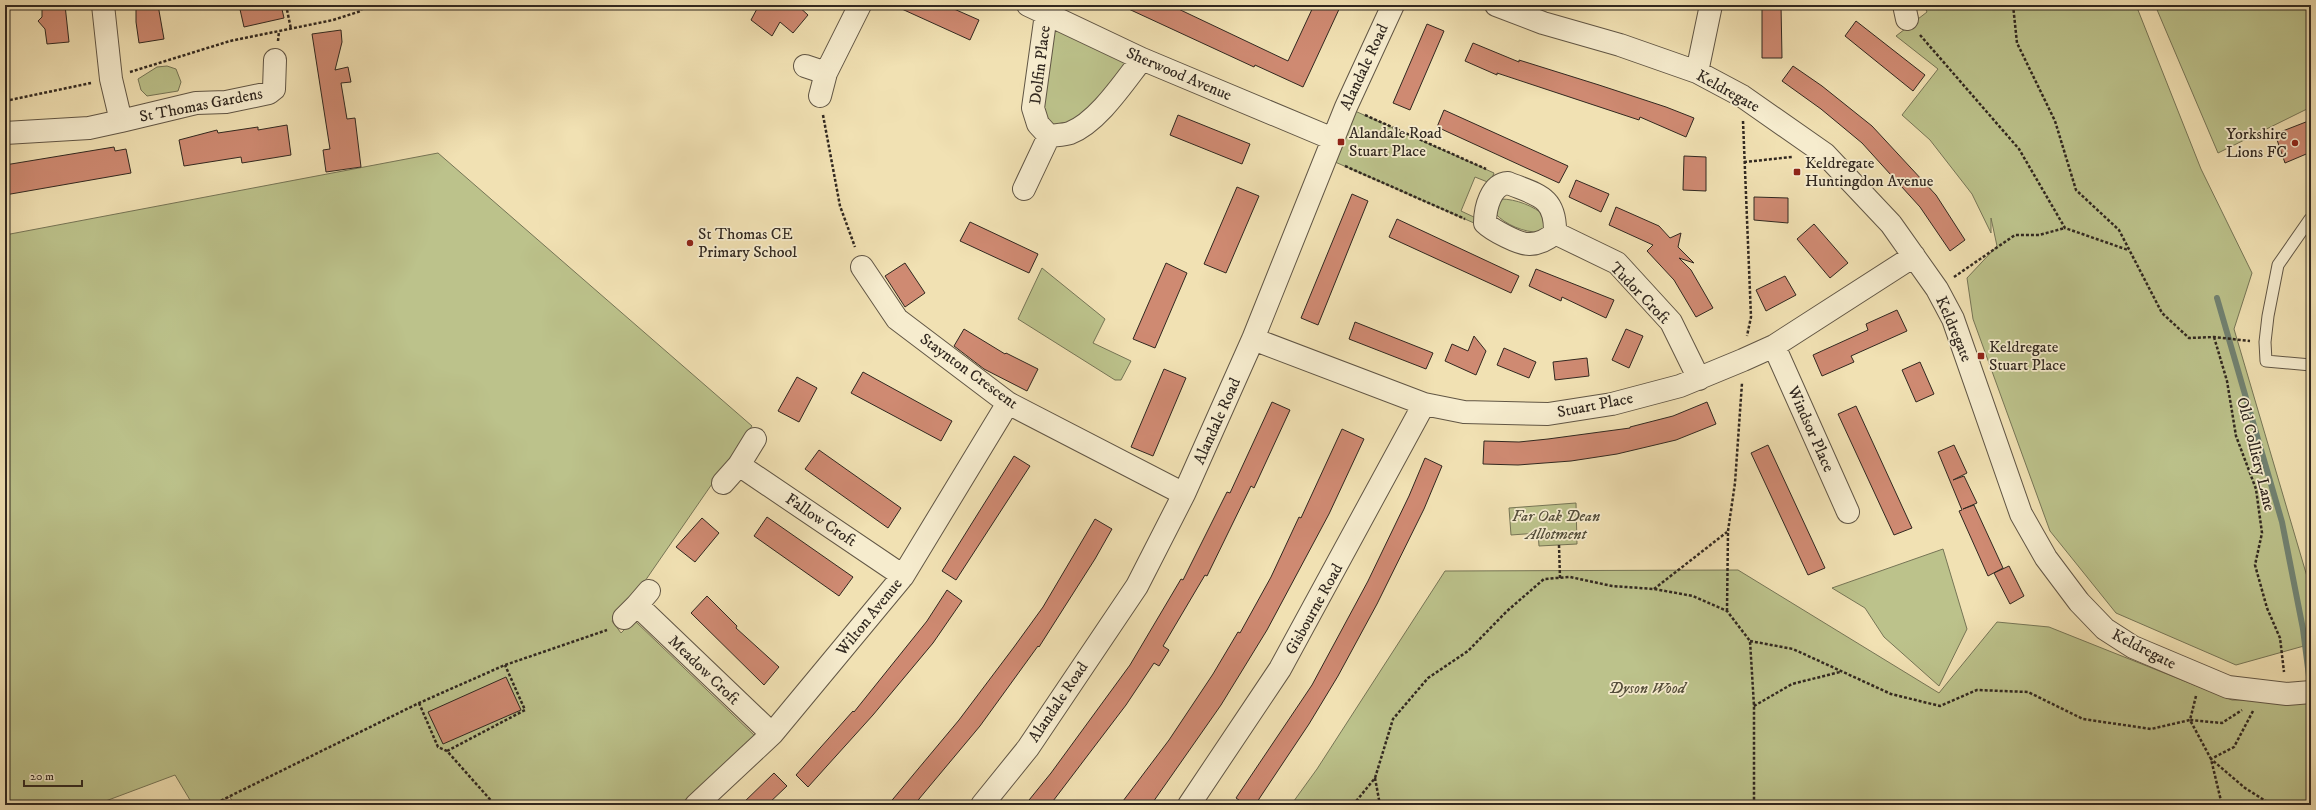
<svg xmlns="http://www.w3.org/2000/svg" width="2316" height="810" viewBox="0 0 2316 810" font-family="'IM FELL DW Pica',serif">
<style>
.green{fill:#bcc28b;stroke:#767556}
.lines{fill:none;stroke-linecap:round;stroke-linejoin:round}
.stream{stroke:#718272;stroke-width:6}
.building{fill:#cf8a72;stroke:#312820}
.service-casing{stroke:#615645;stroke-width:13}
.minor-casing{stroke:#615645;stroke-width:24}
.path{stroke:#312820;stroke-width:2.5;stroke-dasharray:3 2;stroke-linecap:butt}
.service{stroke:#f6ecce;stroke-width:11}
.minor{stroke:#f6ecce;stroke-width:22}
.poi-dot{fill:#8f2418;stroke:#f6ecce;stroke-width:1.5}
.labels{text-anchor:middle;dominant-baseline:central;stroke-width:3.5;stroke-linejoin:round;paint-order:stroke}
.street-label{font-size:16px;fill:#312820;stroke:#f6ecce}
.poi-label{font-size:16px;fill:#312820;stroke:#f6ecce;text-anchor:start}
.park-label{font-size:16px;font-style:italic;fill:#544e3b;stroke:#f6ecce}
</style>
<rect width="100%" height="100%" fill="#f1e1b3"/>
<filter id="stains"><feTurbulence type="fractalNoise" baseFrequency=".005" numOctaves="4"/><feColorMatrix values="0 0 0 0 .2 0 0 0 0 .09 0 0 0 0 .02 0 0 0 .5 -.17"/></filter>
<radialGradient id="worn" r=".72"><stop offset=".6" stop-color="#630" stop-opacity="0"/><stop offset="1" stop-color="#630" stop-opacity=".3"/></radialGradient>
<!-- green -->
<path class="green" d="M1924,5h212l65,164 51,104 -18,56 77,261v54l-75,21 -120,-52 -66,-82 -77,-212 -6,-41 30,-32 -6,-28v15l-19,-39 -42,-54 -28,-25 36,-46 -42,-33 31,-24z
M2155,5h156v102l-93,46z
M1046,14l96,45 -25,32 -68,45 -12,-59z
M167,66l9,3 5,13 -3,9 -31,5 -6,-6 -3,-11 19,-12z
M1346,107l148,66 -4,10 -15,-6 -14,34 15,7 -2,5 -148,-65z
M438,153l314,273 -116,168 -24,27 9,12 13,-13 122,117 -76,68h-446l-4,-8 -18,8h-19l-18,-30 -80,30h-90v-570z
M1501,199c15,0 33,7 44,17v11l-6,5c-14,1 -35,-8 -43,-18z
M1042,268l63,51 -12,24 38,18 -10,19h-6l-97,-61z
M1576,503l1,41 -38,2 -1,-13 -27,2 -2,-27z
M1943,549l24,80 -28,57 -55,-49 -19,-29 -33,-20z
M1738,570l201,123 58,-71 52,5 183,73h79v105h-1020l26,-36 128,-198z"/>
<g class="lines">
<!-- stream -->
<path class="stream" d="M2217,298l65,224 21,107 6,47"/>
</g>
<!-- building -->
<path class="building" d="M42,5h23l4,37 -22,2 -2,-15 -7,-8 4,-4z
M136,5h22l6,34 -25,4 -3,-21z
M239,5h42l3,13 -40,9z
M759,5h38l11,10 -15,18 -13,-11 -8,14 -21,-16z
M893,5h52l34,15 -9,20z
M1120,5h50l118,56 26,-56h27l-38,82 -48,-22 -1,2z
M1762,5h19l1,53h-20z
M1856,21l69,54 -12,16 -68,-55z
M1427,24l17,7 -34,79 -17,-7z
M341,30l1,12 -7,28 13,-3 3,15 -10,1 6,36 8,-1 6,49 -35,5 -3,-22 7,-1 -18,-115z
M1473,43l46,19v-2l80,25 67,22 28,11 -8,19 -46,-20 -1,3 -142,-47v2l-32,-14z
M1793,66l29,20 50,40 64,69 29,45 -15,11 -30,-44 -58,-64 -41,-34 -39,-28z
M1444,110l124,56 -9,17 -122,-56z
M1178,115l72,29 -8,20 -72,-29z
M2311,120v32l-26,11 -10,-29z
M287,125l4,30 -49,8 -1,-6 -57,9 -5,-26 38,-10 1,3 40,-6v3z
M114,147l1,4 11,-2 5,24 -126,22v-30z
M1684,156l22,1v34l-23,-1z
M1576,180l33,14 -8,18 -32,-15z
M1237,187l22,9 -33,77 -22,-9z
M1352,194l16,7 -50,124 -17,-7z
M1754,197l34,1v25l-34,-3z
M1616,207l43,19 11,12 11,-5 -3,14 16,16 -15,-5 12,12 22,38 -17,9 -22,-37 -27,-29 6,-6 -44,-20z
M1397,219l122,57 -8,17 -122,-56z
M970,222l68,32 -9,19 -69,-32z
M1814,224l34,39 -18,15 -33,-39z
M905,263l20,30 -20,14 -20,-31z
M1166,263l21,10 -32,75 -22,-9z
M1536,269l78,31 -8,18 -44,-21 -1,4 -32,-15z
M1785,276l11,19 -30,16 -10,-21z
M1897,310l10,21 -56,25 3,6 -32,14 -9,-21 55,-25 -2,-6z
M1355,322l78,31 -7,16 -77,-30z
M964,329l41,25 1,-1 32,16 -11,22 -43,-22 -30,-23z
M1626,329l17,7 -14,32 -17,-8z
M1474,336l12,15 -10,24 -31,-14 7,-17 16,7z
M1504,348l32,14 -7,16 -32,-13z
M1587,358l2,18 -34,4 -2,-18z
M1920,362l14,32 -18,8 -14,-32z
M1164,369l22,9 -33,78 -22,-9z
M863,372l89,49 -11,20 -90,-48z
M797,377l20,11 -18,34 -21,-11z
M1272,402l18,8 -36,78 -3,-2 -44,90 -2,-1 -42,71 6,4 -10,16 -5,-3 -28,42 -76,100h-25l26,-32 79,-108 51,-86 2,1 44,-88 3,1z
M1707,402l9,22 -40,16 -59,14 -46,7 -53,4 -35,-1 1,-23 35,1 29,-3 82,-11v-1l43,-11z
M1856,406l56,122 -18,7 -56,-121z
M1342,429l22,10 -35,75 -62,116 -46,75 -70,100h-31l49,-65 44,-66 25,-42 2,1 31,-56 28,-60 2,1z
M1768,445l57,123 -17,7 -57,-122z
M1954,445l13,28 -14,7 11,-4 13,27 -14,6 11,-4 29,63 -15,8 -29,-65 3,-1 -24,-58z
M819,450l82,58 -13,20 -83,-59z
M1014,456l16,10 -74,114 -14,-9z
M1425,458l17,8 -18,43 -47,95 -39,72 -29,48 -54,81h-9l-10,-7 76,-113 56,-104 41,-85z
M767,517l86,60 -14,19 -85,-60z
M702,518l17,15 -24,29 -19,-15z
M1095,519l17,10 -17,30 -56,88 -1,-1 -58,80 -66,79h-26l71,-85 55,-73 29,-40z
M2009,566l15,30 -14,8 -16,-31z
M947,590l15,11 -29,42 -60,72 -65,72 -12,-12 57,-64 1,1 73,-91z
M707,596l30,30 -1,2 43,39 -15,18 -73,-72z
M506,677l15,33 -78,34 -15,-32z
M774,773l13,13 -20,19h-26z"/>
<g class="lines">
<!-- service casing -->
<g class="service-casing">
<path id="service" d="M2310,219l-32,46 -10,51 -3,26 1,19 45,4"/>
</g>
<!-- minor casing -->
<g class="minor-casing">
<path id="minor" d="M103,5l8,74 10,42 75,-18 30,-1 43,-9 5,-4 1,-29
M1028,5l114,54 191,80
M1496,5l47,18 77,22 77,27 45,24 83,58 66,70 46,65 16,30 68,195 25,44 33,44 26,27 28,18 95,40 59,7 24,-2
M1904,5l3,14
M1046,14l-13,94 5,16 11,12c7,-1 15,-1 21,-3 28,-11 54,-51 72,-74
M805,66l21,7
M1697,72l14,-67
M820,96l6,-23 34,-68
M5,133l84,-5 32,-7
M1024,189l25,-53
M1555,233c1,-37 -18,-38 -47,-50 -17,1 -23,25 -23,40 7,7 35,22 45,21 10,0 18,-5 25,-11l62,30 54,59 28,57
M862,267l35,52 111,84 176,91
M1253,339l171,65 40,8 84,2 64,-10 68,-18 63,-26 31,-14 140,-90
M1774,346l74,166
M755,439l-16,26 164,111
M723,483l16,-18
M649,591l-12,14 135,129
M624,618l13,-13
M696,805l76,-71 131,-158 105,-173
M982,805l46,-57 109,-162 47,-92 69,-155 93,-232 47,-102
M1189,805l91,-136 144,-265"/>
</g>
<!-- path -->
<path class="path" d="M286,5l5,24
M2013,5l4,38 38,78 21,69 43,40 43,83 27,25 25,-1 36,4
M1920,35l99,114 46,79 63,22
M278,41l1,-10
M130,72l100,-31 103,-21 28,-9 1,-6
M5,101l86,-18
M823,115l17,91 15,41
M1365,115l121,54
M1743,121l8,196 -4,19
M1744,162l48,-5
M1345,166l120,53
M1954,277l61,-42h24l26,-7
M2214,337l13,44 9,55 20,53 6,44 -7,32 12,43 13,30 4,34
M1559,545l1,33
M1654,589l73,-57
M1727,611l1,-80 7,-48 7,-100
M1750,641l43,8 98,45 49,12 37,-16 51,2 55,27 68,10 39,-9 21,39 11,46
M2196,696l-6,24 32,3 20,-13
M419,703l19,44 9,4 48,54
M1754,706l38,-22 48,-12
M2253,711l-19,36 -23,12 34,29 27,17
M2309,713l2,11
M447,751l78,-41 -20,-45
M1375,778l5,27
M221,801l2,4
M212,805l207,-102 86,-38 102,-35
M1353,805l22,-27 18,-59 35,-41 40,-27 39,-40 37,-32 26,-2 42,9 42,3 39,7 34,15 23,30 4,65v99"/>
<!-- service -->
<use href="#service" class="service"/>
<!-- minor -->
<use href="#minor" class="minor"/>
</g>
<!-- markers -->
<g class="poi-dot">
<rect x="1337" y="138" width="8" height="8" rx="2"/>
<circle cx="2295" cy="143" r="4"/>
<rect x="1793" y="168" width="8" height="8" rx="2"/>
<circle cx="690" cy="243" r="4"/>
<rect x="1977" y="352" width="8" height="8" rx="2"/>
</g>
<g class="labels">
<!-- street labels -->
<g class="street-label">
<text transform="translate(1040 65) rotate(-83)">Dolfin Place</text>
<text transform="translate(1364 67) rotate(-65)">Alandale Road</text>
<text transform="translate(1179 74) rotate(23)">Sherwood Avenue</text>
<text transform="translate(1728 91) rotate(29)">Keldregate</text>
<text transform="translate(201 105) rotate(-11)">St Thomas Gardens</text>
<text transform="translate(1640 293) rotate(46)">Tudor Croft</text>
<text transform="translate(1954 329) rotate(67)">Keldregate</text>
<text transform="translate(969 371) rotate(36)">Staynton Crescent</text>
<text transform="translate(1595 405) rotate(-11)">Stuart Place</text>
<text transform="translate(1217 421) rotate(-66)">Alandale Road</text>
<text transform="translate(1811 429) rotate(66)">Windsor Place</text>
<text transform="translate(2256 454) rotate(76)">Old Colliery Lane</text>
<text transform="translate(821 520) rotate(34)">Fallow Croft</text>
<text transform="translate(1314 609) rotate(-61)">Gisbourne Road</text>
<text transform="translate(869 617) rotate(-51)">Wilton Avenue</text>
<text transform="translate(2144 649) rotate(27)">Keldregate</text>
<text transform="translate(704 670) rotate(44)">Meadow Croft</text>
<text transform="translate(1058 702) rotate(-56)">Alandale Road</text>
</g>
<!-- poi labels -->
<g class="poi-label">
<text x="1349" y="133">Alandale Road<tspan x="1349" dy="18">Stuart Place</tspan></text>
<text x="2287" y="134" text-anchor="end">Yorkshire<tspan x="2287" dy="18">Lions FC</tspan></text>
<text x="1805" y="163">Keldregate<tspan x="1805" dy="18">Huntingdon Avenue</tspan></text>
<text x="698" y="234">St Thomas CE<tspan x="698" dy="18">Primary School</tspan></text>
<text x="1989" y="347">Keldregate<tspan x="1989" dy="18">Stuart Place</tspan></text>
</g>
<!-- park labels -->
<g class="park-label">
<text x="1556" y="516">Far Oak Dean<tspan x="1556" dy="18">Allotment</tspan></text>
<text x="1647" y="688">Dyson Wood</text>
</g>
</g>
<!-- margin -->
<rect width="2316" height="810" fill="none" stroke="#f1e1b3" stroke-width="20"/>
<rect x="6" y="6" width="2304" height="798" fill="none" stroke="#312820" stroke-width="2"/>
<rect x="10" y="10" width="2296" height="790" fill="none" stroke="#312820"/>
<!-- scale -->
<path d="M24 780v6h58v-6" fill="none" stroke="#312820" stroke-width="2"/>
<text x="30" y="780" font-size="12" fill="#312820" stroke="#f6ecce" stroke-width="3" paint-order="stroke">20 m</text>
<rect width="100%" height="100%" filter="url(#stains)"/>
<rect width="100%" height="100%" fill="url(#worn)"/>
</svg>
